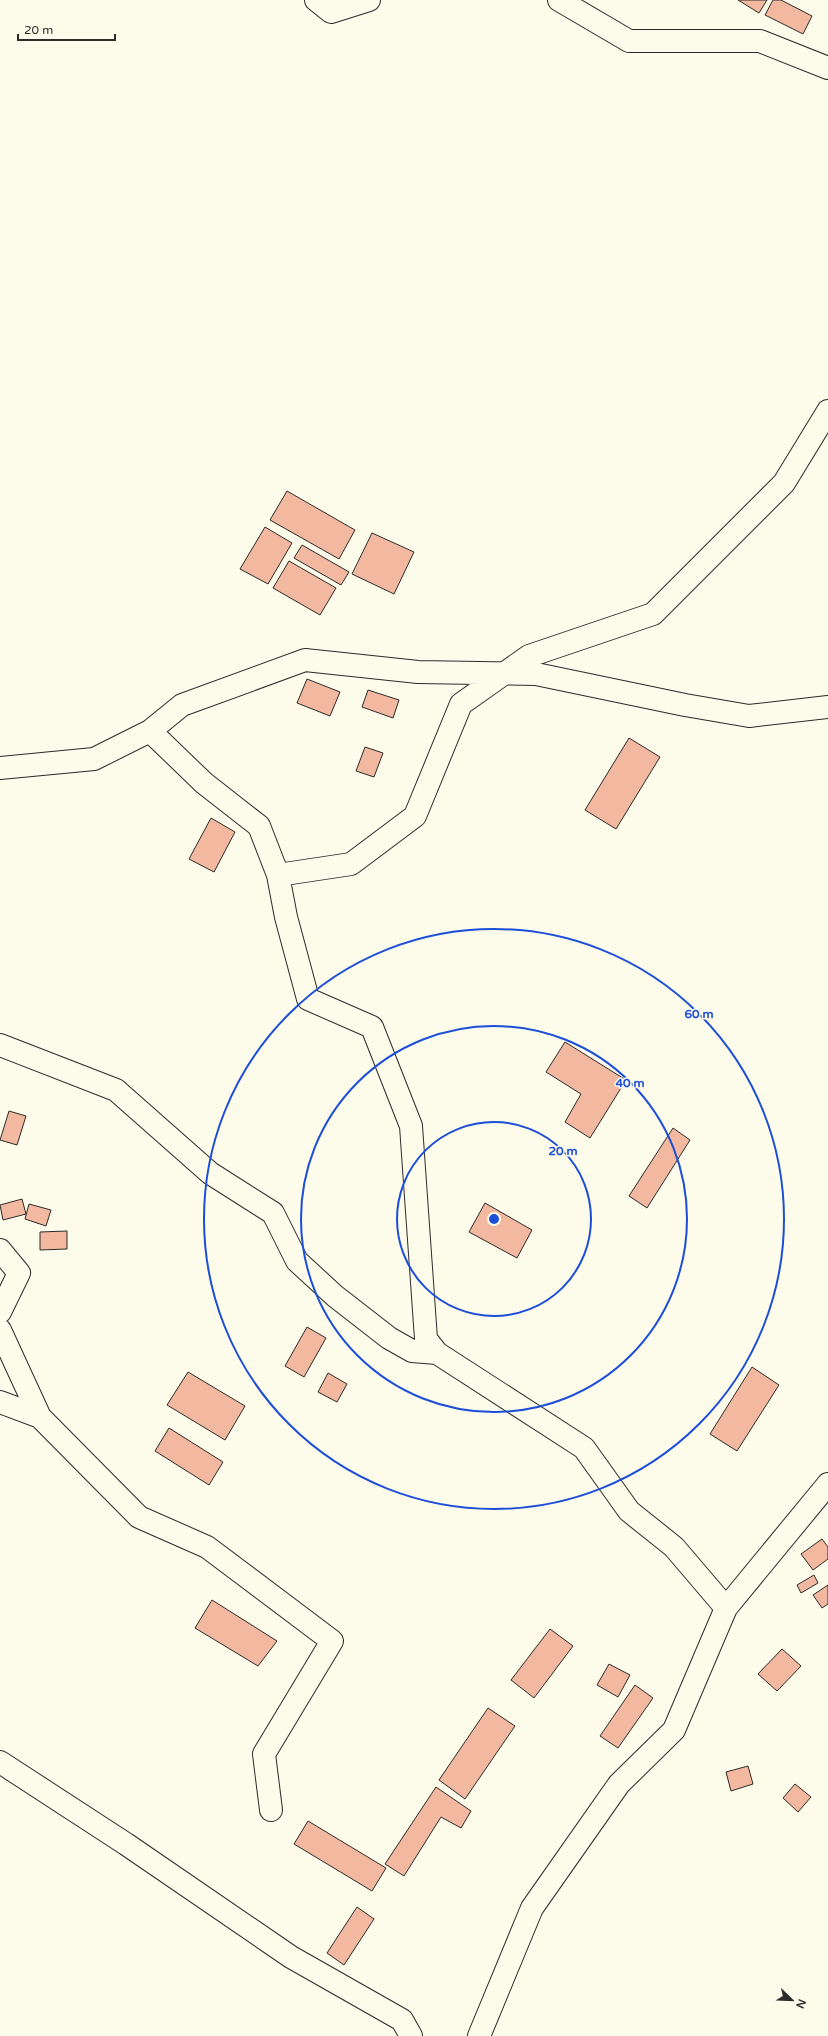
<svg xmlns="http://www.w3.org/2000/svg" width="828" height="2036" viewBox="0 0 828 2036" font-family="'Varela Round',sans-serif">
<style>
.building{fill:#f2b8a0;stroke:#2b2b2b}
.lines{fill:none;stroke-linecap:round;stroke-linejoin:round}
.minor-casing{stroke:#2b2b2b;stroke-width:24}
.minor{stroke:#fdfbea;stroke-width:22}
.ring{fill:none;stroke:#1d4ed8;stroke-width:2}
.centre{fill:#1d4ed8;stroke:#fdfbea;stroke-width:2}
.ring-label{font-size:12px;text-anchor:middle;font-weight:bold;fill:#1d4ed8;stroke:#fdfbea;stroke-width:3;stroke-linejoin:round;paint-order:stroke}
</style>
<rect width="100%" height="100%" fill="#fdfbea"/>
<!-- building -->
<path class="building" d="M738,0h29l-8,13z
M773,0h8l31,16 -9,18 -38,-19z
M287,491l68,39 -16,29 -69,-39z
M265,527l27,16 -24,41 -28,-15z
M372,533l42,19 -20,42 -42,-20z
M302,545l47,27 -8,13 -47,-27z
M289,561l47,27 -16,27 -47,-27z
M307,679l33,13 -10,24 -33,-13z
M368,690l31,10 -6,18 -31,-11z
M629,738l31,19 -44,72 -31,-19z
M365,747l18,6 -9,24 -18,-6z
M211,818l24,14 -21,40 -25,-13z
M565,1042l61,38 -36,58 -25,-16 16,-28 -35,-22z
M9,1111l17,5 -9,29 -17,-5z
M673,1128l17,12 -43,68 -18,-12z
M22,1199l4,15 -23,6 -3,-15z
M485,1203l47,27 -15,28 -48,-26z
M29,1204l22,6 -5,16 -21,-7z
M67,1231v18l-27,1v-18z
M307,1327l19,11 -22,39 -19,-11z
M752,1367l27,18 -42,66 -27,-17z
M188,1372l57,34 -20,34 -58,-35z
M328,1373l19,11 -10,18 -19,-10z
M169,1428l54,34 -14,23 -54,-34z
M822,1539l6,8v12l-15,11 -12,-16z
M814,1575l4,8 -17,10 -4,-8z
M828,1585v19l-6,4 -9,-13z
M212,1600l65,41 -19,25 -63,-38z
M550,1629l23,17 -39,52 -23,-18z
M782,1649l19,17 -24,25 -19,-17z
M609,1664l21,11 -12,22 -21,-12z
M635,1685l18,13 -35,50 -18,-12z
M488,1708l27,18 -50,73 -26,-19z
M748,1766l5,18 -22,7 -5,-19z
M795,1784l16,13 -13,15 -15,-14z
M436,1787l35,24 -10,17 -20,-11 -37,59 -19,-12z
M308,1821l78,47 -14,23 -78,-47z
M357,1907l17,12 -30,46 -17,-12z"/>
<g class="lines">
<!-- minor casing -->
<g class="minor-casing">
<path id="minor" d="M316,0l15,12 38,-12
M559,0l70,41h131l68,27
M150,731l32,-26 123,-45 113,12 118,2 149,31 64,11 79,-9
M0,768l94,-9 56,-28 54,52 55,43 19,49
M0,1045l116,45 94,83 63,40 24,48 38,35 54,42 23,13 25,2
M0,1250l19,23 -19,39
M0,1330l40,87 99,100 68,30 125,94 -68,113 7,56
M0,1402l40,15
M726,1608l-52,-61 -45,-36 -45,-63 -147,-95 -11,-14 -15,-213 -39,-99 -64,-28 -22,-82 -8,-42 73,-11 64,-48 46,-112 68,-48 124,-42 131,-131 44,-72
M0,1762l126,82 165,113 111,63 9,16
M479,2036l53,-128 87,-124 55,-54 52,-122 102,-124"/>
</g>
<!-- minor -->
<use href="#minor" class="minor"/>
</g>
<!-- distance rings -->
<g class="ring">
<circle cx="494" cy="1219" r="97"/>
<circle cx="494" cy="1219" r="193"/>
<circle cx="494" cy="1219" r="290"/>
</g>
<circle cx="494" cy="1219" r="6" class="centre"/>
<g class="ring-label">
<text x="699" y="1018">60 m</text>
<text x="630" y="1087">40 m</text>
<text x="563" y="1155">20 m</text>
</g>
<!-- north arrow -->
<g transform="translate(792 2000) rotate(113)" stroke="#fdfbea" stroke-width="3" paint-order="stroke">
<path d="M0-3L7 15L0 10L-7 15Z" fill="#2b2b2b"/>
<text y="-6" font-size="11" font-weight="bold" text-anchor="middle" fill="#2b2b2b">N</text>
</g>
<!-- scale -->
<path d="M18 34v6h97v-6" fill="none" stroke="#2b2b2b" stroke-width="2"/>
<text x="24" y="34" font-size="12" fill="#2b2b2b" stroke="#fdfbea" stroke-width="3" paint-order="stroke">20 m</text>
</svg>
